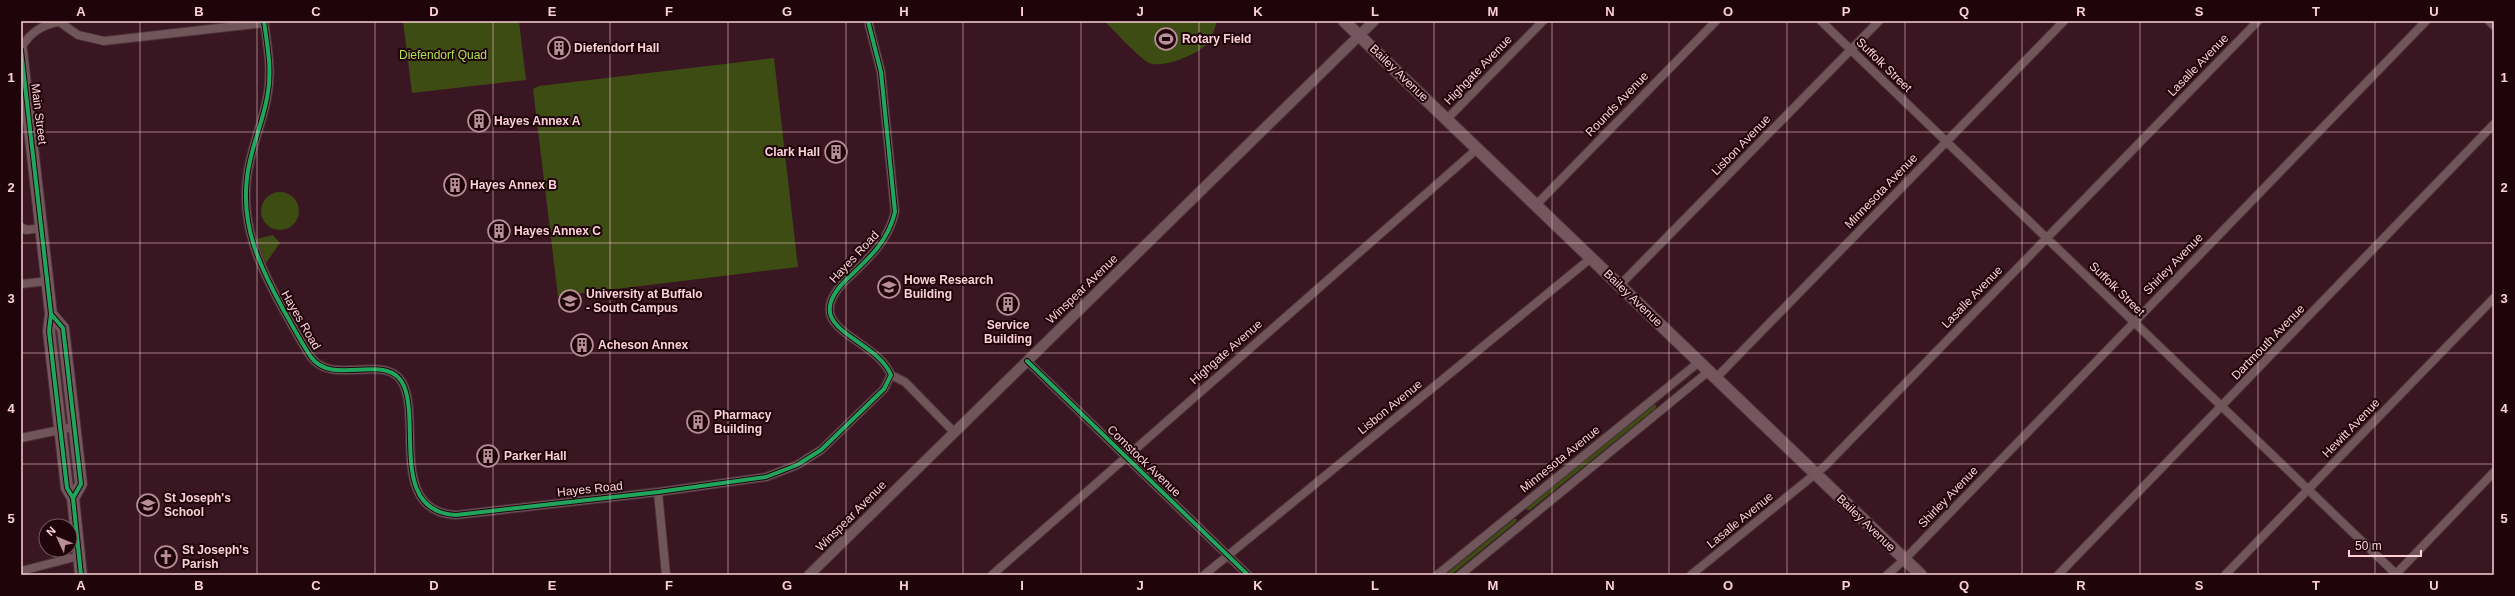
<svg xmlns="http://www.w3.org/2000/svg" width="2515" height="596" viewBox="0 0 2515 596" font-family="Helvetica,sans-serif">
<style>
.green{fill:#3d4c13}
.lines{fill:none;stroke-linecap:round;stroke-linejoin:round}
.minor-casing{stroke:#4a3037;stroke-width:10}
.tertiary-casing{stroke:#4a3037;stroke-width:12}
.primary-casing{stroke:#4a3037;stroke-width:14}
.minor{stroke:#70555b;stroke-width:8}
.tertiary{stroke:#70555b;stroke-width:10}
.primary{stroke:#75565e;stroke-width:12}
.cycleway-casing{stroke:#1f050b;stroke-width:6}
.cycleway{stroke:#20a55d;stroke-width:4}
.grid{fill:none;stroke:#fcd1d8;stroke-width:1;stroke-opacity:0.55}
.labels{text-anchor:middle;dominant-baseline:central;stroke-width:4;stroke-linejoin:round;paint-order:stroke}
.poi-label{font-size:12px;font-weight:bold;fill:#fcd1d8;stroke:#1f050b;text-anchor:start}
.park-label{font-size:12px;fill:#abe14d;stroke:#1f050b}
.street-label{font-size:12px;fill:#fcd1d8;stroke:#1f050b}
.neatline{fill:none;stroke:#fcd1d8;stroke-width:1.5}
.grid-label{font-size:13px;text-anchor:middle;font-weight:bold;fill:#fcd1d8}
</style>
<rect width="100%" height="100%" fill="#3a1522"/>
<!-- green -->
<path class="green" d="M403,21h116l7,59 -114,13z
M1104,21h113c-2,8 -6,18 -12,25 -10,9 -45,24 -58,16 -15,-11 -29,-28 -43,-41z
M774,58l24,209 -240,29 -25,-207 6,-3z
M261 211a19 19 0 1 1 38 0a19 19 0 1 1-38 0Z
M273,235l7,8 -14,20h-2l-8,-24z
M1653,404l3,1v3l-126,102h-3v-3z
M1514,519h3l-1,3 -65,53h-6z"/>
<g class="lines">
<!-- minor casing -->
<g class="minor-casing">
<path id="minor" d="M58,21l20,14 26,6 160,-18
M264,21c3,23 8,47 4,71 -4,29 -18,56 -21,86 -6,49 13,89 36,131 9,16 18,33 28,48 22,31 78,-7 93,29 16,39 -14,126 52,129l202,-23 108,-15 31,-12 24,-15 63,-61 7,-14c-16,-39 -95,-45 -45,-95 22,-21 42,-38 49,-68l-14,-140 -13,-51
M1821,21l576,554
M2489,21l5,5
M21,48c9,-15 20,-23 37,-26
M1447,119l96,-98
M1536,205l180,-184
M21,227l5,3 16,-2
M21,284l27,-3
M1620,285l259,-264
M1027,361l221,214
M891,375l14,7 49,50
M1716,378l348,-357
M21,438l53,-11
M658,492l8,83
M21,571l58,-15
M992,575l485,-426
M1204,575l387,-317
M1437,575l262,-213
M1460,575l249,-204
M1691,575l134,-109 433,-445
M1887,575l17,-15 522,-539
M2058,575l436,-451
M2225,575l269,-277
M2395,575l99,-103"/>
</g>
<!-- tertiary casing -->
<g class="tertiary-casing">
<path id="tertiary" d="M809,575l565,-554"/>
</g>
<!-- primary casing -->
<g class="primary-casing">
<path id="primary" d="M1344,21l577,554
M21,50l30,264 -2,17 18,157 6,10 8,77
M51,314l12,14 18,156 -8,14"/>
</g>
<!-- minor -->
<use href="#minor" class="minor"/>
<!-- tertiary -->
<use href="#tertiary" class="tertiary"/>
<!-- primary -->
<use href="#primary" class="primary"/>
<!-- cycleway casing -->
<g class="cycleway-casing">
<path id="cycleway" d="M264,21c3,23 8,47 4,71 -4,29 -18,56 -21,86 -6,49 13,89 36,131 9,16 18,33 28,48 22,31 78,-7 93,29 16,39 -14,126 52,129l202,-23 108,-15 31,-12 24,-15 63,-61 7,-14c-16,-39 -95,-45 -45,-95 22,-21 42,-38 49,-68l-14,-140 -13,-51
M21,50l30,264 -2,17 18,157 6,10 8,77
M51,314l12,14 18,156 -8,14
M1027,361l221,214"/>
</g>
<!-- cycleway -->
<use href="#cycleway" class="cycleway"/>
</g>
<!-- grid -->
<path class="grid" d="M140,21v554M257,21v554M375,21v554M493,21v554M610,21v554M728,21v554M846,21v554M963,21v554M1081,21v554M1199,21v554M1316,21v554M1434,21v554M1552,21v554M1669,21v554M1787,21v554M1905,21v554M2022,21v554M2140,21v554M2258,21v554M2375,21v554M21,132h2473M21,243h2473M21,353h2473M21,464h2473"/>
<!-- icons -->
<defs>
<g id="stadium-ring" transform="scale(1.15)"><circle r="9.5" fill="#1f050b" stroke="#b88f98" stroke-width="1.5"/><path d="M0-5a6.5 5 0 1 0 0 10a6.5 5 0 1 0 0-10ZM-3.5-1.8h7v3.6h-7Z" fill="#b88f98"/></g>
<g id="building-ring" transform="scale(1.15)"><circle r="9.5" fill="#1f050b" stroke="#b88f98" stroke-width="1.5"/><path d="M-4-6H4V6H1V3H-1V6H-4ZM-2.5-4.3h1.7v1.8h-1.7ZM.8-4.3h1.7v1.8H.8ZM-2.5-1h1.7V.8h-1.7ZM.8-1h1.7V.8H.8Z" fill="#b88f98"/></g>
<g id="university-ring" transform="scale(1.15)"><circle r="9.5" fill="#1f050b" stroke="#b88f98" stroke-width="1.5"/><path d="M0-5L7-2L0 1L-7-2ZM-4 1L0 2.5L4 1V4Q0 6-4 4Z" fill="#b88f98"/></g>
<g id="school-ring" transform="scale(1.15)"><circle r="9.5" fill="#1f050b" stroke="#b88f98" stroke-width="1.5"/><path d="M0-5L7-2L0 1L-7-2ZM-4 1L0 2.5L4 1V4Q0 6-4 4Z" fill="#b88f98"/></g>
<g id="church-ring" transform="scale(1.15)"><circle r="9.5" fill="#1f050b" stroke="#b88f98" stroke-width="1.5"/><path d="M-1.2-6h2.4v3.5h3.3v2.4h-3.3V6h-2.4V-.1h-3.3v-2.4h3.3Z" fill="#b88f98"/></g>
</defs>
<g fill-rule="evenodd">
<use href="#stadium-ring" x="1166" y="39"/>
<use href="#building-ring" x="559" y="48"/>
<use href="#building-ring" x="479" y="121"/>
<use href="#building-ring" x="836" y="152"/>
<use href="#building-ring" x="455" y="185"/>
<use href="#building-ring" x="499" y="231"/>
<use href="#university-ring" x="889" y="287"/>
<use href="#university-ring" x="570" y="301"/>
<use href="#building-ring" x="1008" y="304"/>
<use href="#building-ring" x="582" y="345"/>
<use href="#building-ring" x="698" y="422"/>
<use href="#building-ring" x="488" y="456"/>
<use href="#school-ring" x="148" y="505"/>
<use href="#church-ring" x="166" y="557"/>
</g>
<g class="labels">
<!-- poi labels -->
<g class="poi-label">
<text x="1182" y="39">Rotary Field</text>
<text x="574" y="48">Diefendorf Hall</text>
<text x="494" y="121">Hayes Annex A</text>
<text x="820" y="152" text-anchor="end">Clark Hall</text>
<text x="470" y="185">Hayes Annex B</text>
<text x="514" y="231">Hayes Annex C</text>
<text x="904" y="280">Howe Research<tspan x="904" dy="14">Building</tspan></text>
<text x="586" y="294">University at Buffalo<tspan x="586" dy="14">- South Campus</tspan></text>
<text x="1008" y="325" text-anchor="middle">Service<tspan x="1008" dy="14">Building</tspan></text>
<text x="598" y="345">Acheson Annex</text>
<text x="714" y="415">Pharmacy<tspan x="714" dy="14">Building</tspan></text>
<text x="504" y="456">Parker Hall</text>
<text x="164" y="498">St Joseph's<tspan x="164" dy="14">School</tspan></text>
<text x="182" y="550">St Joseph's<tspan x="182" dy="14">Parish</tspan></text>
</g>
<!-- park labels -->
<g class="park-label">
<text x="443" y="55">Diefendorf Quad</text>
</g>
<!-- street labels -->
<g class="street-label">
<text transform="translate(1884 65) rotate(44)">Suffolk Street</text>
<text transform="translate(2198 65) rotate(-46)">Lasalle Avenue</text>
<text transform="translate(1478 70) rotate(-46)">Highgate Avenue</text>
<text transform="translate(1399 73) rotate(44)">Bailey Avenue</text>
<text transform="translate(1617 104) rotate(-46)">Rounds Avenue</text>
<text transform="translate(39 114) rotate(83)">Main Street</text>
<text transform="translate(1741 145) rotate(-46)">Lisbon Avenue</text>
<text transform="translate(1881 191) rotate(-46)">Minnesota Avenue</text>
<text transform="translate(854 257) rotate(-47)">Hayes Road</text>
<text transform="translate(2173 264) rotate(-46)">Shirley Avenue</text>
<text transform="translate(1082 289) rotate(-44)">Winspear Avenue</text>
<text transform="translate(2117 289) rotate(44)">Suffolk Street</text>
<text transform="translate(1972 297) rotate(-46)">Lasalle Avenue</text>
<text transform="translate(1633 298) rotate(44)">Bailey Avenue</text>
<text transform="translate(301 320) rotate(60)">Hayes Road</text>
<text transform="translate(2268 342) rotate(-46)">Dartmouth Avenue</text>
<text transform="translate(1226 352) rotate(-41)">Highgate Avenue</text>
<text transform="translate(1390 407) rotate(-39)">Lisbon Avenue</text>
<text transform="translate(2351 428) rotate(-46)">Hewitt Avenue</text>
<text transform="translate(1560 459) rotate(-39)">Minnesota Avenue</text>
<text transform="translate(1144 461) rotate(44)">Comstock Avenue</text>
<text transform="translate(590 489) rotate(-6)">Hayes Road</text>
<text transform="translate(1948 497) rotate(-46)">Shirley Avenue</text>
<text transform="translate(851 516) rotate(-45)">Winspear Avenue</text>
<text transform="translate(1740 520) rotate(-39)">Lasalle Avenue</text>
<text transform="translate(1866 523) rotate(44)">Bailey Avenue</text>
</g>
</g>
<!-- border -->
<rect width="2515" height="596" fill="none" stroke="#1f050b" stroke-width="44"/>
<!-- north arrow -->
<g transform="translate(58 538) rotate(314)"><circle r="19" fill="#1f050b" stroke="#77575d"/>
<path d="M0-3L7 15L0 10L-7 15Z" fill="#b88f98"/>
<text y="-6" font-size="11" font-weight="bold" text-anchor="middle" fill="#fcd1d8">N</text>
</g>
<!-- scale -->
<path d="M2349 550v6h72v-6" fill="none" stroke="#fcd1d8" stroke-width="2"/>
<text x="2355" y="550" font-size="12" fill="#fcd1d8" stroke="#1f050b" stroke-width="3" paint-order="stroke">50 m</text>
<rect x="22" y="22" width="2471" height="552" class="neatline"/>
<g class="grid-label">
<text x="81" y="16">A</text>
<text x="199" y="16">B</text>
<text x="316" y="16">C</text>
<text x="434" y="16">D</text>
<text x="552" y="16">E</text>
<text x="669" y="16">F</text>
<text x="787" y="16">G</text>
<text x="904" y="16">H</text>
<text x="1022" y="16">I</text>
<text x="1140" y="16">J</text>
<text x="1258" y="16">K</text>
<text x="1375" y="16">L</text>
<text x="1493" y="16">M</text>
<text x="1610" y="16">N</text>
<text x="1728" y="16">O</text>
<text x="1846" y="16">P</text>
<text x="1964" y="16">Q</text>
<text x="2081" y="16">R</text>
<text x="2199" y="16">S</text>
<text x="2316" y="16">T</text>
<text x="2434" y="16">U</text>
<text x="11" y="82">1</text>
<text x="2504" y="82">1</text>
<text x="11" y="192">2</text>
<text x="2504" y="192">2</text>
<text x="11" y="303">3</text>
<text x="2504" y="303">3</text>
<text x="11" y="413">4</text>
<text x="2504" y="413">4</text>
<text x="11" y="523">5</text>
<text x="2504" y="523">5</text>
<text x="81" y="590">A</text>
<text x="199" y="590">B</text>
<text x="316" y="590">C</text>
<text x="434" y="590">D</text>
<text x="552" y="590">E</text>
<text x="669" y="590">F</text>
<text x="787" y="590">G</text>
<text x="904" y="590">H</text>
<text x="1022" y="590">I</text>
<text x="1140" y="590">J</text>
<text x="1258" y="590">K</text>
<text x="1375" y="590">L</text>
<text x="1493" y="590">M</text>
<text x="1610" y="590">N</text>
<text x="1728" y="590">O</text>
<text x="1846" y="590">P</text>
<text x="1964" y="590">Q</text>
<text x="2081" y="590">R</text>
<text x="2199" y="590">S</text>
<text x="2316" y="590">T</text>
<text x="2434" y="590">U</text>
</g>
</svg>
